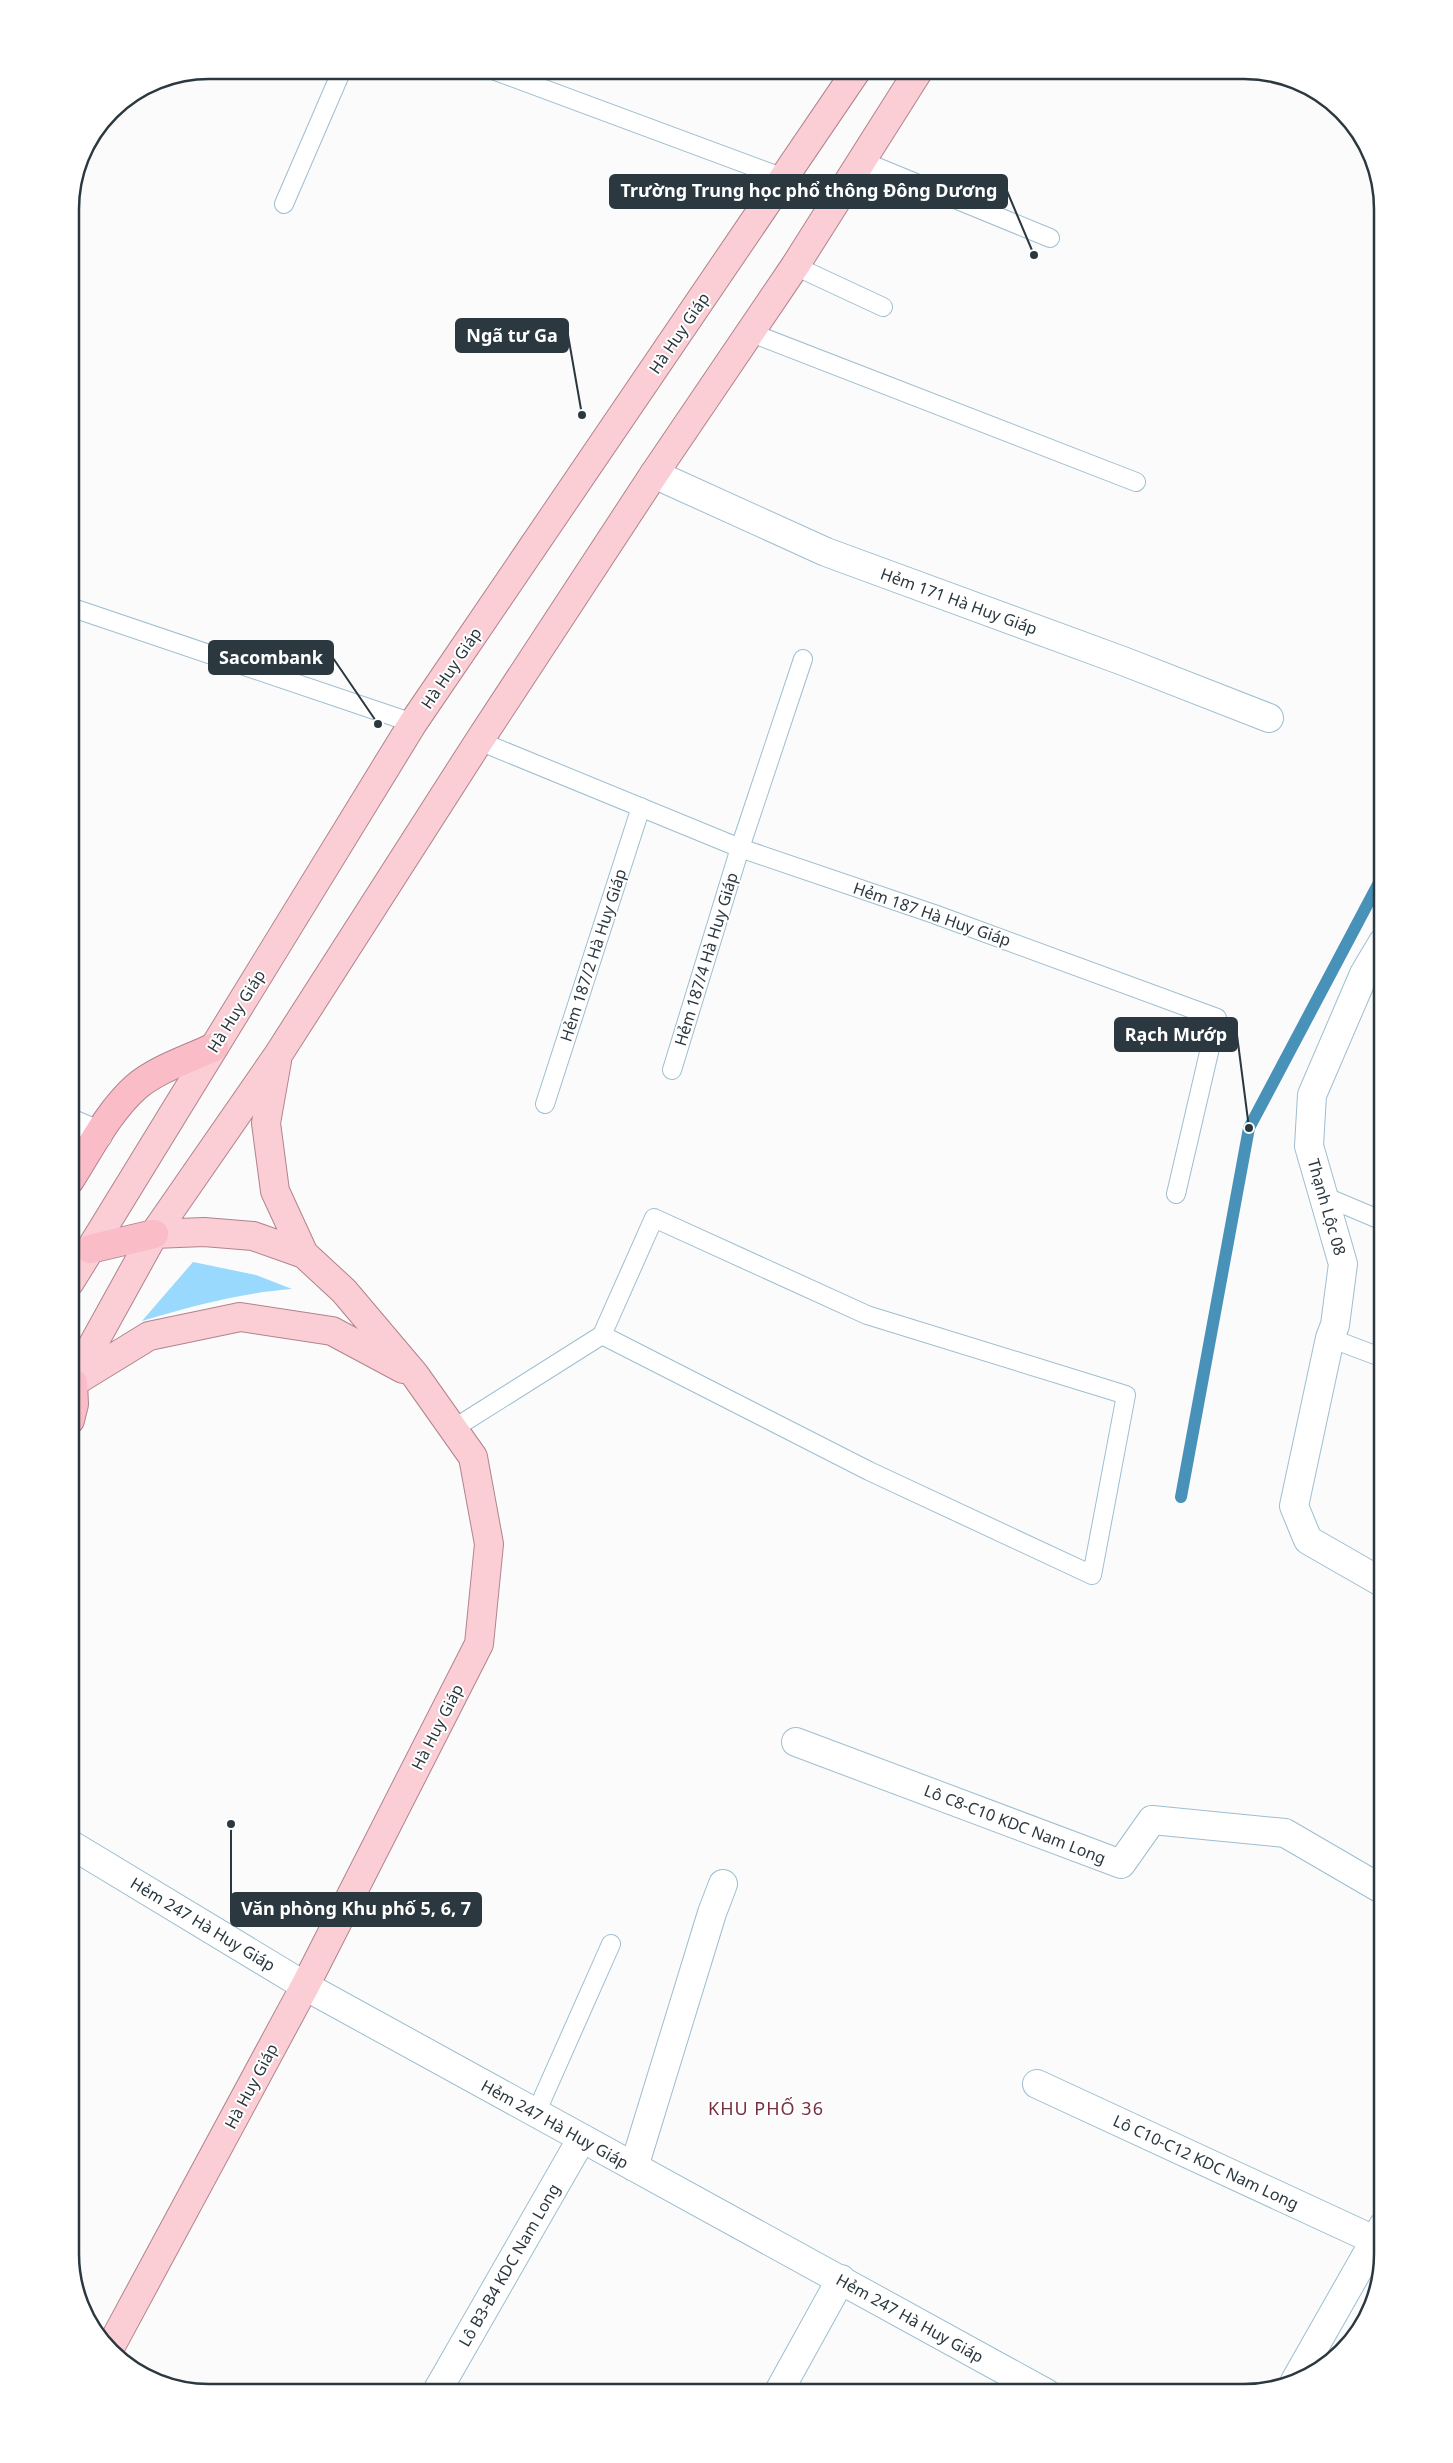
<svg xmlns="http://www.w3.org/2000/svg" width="1453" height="2463" viewBox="0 0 1453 2463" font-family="'Noto Sans',sans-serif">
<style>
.green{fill:#98d9fd}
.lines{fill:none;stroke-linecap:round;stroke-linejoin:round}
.stream{stroke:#4892b9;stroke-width:12}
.service-casing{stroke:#9ebed0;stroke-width:20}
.minor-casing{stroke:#9ebed0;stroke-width:30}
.primary-casing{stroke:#b1838d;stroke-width:30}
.trunk-casing{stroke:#b1838d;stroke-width:30}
.service{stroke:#fff;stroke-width:18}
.minor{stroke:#fff;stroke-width:28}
.primary{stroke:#fbcdd4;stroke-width:28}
.trunk{stroke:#fabcc6;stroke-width:28}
.labels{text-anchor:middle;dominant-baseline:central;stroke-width:4;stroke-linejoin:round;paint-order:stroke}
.street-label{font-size:16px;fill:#2b383f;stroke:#fff}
.neighbourhood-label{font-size:18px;letter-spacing:1px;fill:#77303e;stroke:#fff}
.rim{fill:none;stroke:#2b383f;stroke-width:2.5}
.leader{fill:none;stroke:#2b383f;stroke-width:2}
.callout-dot{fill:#2b383f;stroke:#fff;stroke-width:2}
.callout{fill:#2b383f;stroke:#2b383f;stroke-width:2}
.callout-label{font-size:18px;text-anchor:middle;font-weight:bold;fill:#fff}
</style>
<rect width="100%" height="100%" fill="#fbfbfb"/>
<!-- green -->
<path class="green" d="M193,1262l63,13 36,14c-52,4 -100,17 -150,32z"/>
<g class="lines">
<!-- stream -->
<path class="stream" d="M1181,1497l68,-369 134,-253"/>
<!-- service casing -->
<g class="service-casing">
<path id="service" d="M493,70l291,108
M860,160l190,78
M284,204l58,-134
M795,266l88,41
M749,332l387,150
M70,607l343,116
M479,741l261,107 194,66 283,104 -41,176
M1364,974l19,9
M672,1070l68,-222 63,-189
M545,1104l96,-297
M1326,1197l57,24
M1330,1338l53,20
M453,1429l149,-94 52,-117 213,97 259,80 -34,180 -223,-104 -267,-136
M536,2113l75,-169"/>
</g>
<!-- minor casing -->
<g class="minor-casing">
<path id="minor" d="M654,474l172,78 297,109 146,57
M70,1123l28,12
M1383,1583l-75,-43 -14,-34 36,-168 5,-13 8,-61 -34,-118 3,-51 52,-121 19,-32
M796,1742l325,122 31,-44 133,13 98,57
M70,1844l235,142 741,407
M1037,2084l346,160
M634,2167l78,-254 11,-29
M1295,2381l88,-155
M436,2393l146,-255
M778,2393l63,-114"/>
</g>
<!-- primary casing -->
<g class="primary-casing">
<path id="primary" d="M277,1061l-11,62 9,68 29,63
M70,1282l343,-559 444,-653
M74,1382l75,-46 91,-19 92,14 71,38
M70,1386l84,-152 124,-179 201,-314 175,-267 141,-208 124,-196
M111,2346l194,-360 174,-342 10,-100 -16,-87 -58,-82 -71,-84 -40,-37 -51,-18 -49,-4 -50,2"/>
</g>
<!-- trunk casing -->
<g class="trunk-casing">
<path id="trunk" d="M70,1180c20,-31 38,-68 66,-93 21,-18 53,-28 78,-40
M90,1249l64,-15
M70,1420l4,-16 -1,-21"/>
</g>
<!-- service -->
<use href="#service" class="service"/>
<!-- minor -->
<use href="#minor" class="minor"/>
<!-- primary -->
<use href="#primary" class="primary"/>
<!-- trunk -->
<use href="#trunk" class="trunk"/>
</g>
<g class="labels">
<!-- street labels -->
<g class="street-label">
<text transform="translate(679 333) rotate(-56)">Hà Huy Giáp</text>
<text transform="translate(959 601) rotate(20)">Hẻm 171 Hà Huy Giáp</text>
<text transform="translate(451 668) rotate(-56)">Hà Huy Giáp</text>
<text transform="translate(932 914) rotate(19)">Hẻm 187 Hà Huy Giáp</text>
<text transform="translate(593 955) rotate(-72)">Hẻm 187/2 Hà Huy Giáp</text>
<text transform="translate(706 959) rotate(-73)">Hẻm 187/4 Hà Huy Giáp</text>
<text transform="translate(236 1011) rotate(-58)">Hà Huy Giáp</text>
<text transform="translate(1327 1207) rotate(74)">Thạnh Lộc 08</text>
<text transform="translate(437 1727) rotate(-63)">Hà Huy Giáp</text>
<text transform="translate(1015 1824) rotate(21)">Lô C8-C10 KDC Nam Long</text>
<text transform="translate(203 1924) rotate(31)">Hẻm 247 Hà Huy Giáp</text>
<text transform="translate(251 2086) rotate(-62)">Hà Huy Giáp</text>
<text transform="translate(555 2124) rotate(29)">Hẻm 247 Hà Huy Giáp</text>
<text transform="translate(1206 2162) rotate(25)">Lô C10-C12 KDC Nam Long</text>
<text transform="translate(509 2265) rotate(-60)">Lô B3-B4 KDC Nam Long</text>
<text transform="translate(910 2318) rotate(29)">Hẻm 247 Hà Huy Giáp</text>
</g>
<!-- neighbourhood labels -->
<g class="neighbourhood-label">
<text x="766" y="2108">KHU PHỐ 36</text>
</g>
</g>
<!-- crop -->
<path d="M0 0H1453V2463H0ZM209 79H1244A130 130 0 0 1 1374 209V2254A130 130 0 0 1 1244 2384H209A130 130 0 0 1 79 2254V209A130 130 0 0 1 209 79Z" fill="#fff" fill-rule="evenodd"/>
<path class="rim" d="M209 79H1244A130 130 0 0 1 1374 209V2254A130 130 0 0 1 1244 2384H209A130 130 0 0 1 79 2254V209A130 130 0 0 1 209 79Z"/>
<!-- callouts -->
<path class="leader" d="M1034 255L1007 191M582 415L568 335M378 724L333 658M1249 1128L1237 1035M231 1824L231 1909"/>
<g class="callout-dot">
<circle cx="1034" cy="255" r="5"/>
<circle cx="582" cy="415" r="5"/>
<circle cx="378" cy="724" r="5"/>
<circle cx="1249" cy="1128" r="5"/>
<circle cx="231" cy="1824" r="5"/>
</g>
<g class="callout">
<rect x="610" y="175" width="397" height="33" rx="5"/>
<rect x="456" y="319" width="112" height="33" rx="5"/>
<rect x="209" y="641" width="124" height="33" rx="5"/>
<rect x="1115" y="1018" width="122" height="33" rx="5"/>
<rect x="231" y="1893" width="250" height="33" rx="5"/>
</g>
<g class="callout-label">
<text x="809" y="197">Trường Trung học phổ thông Đông Dương</text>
<text x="512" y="342">Ngã tư Ga</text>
<text x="271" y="664">Sacombank</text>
<text x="1176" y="1041">Rạch Mướp</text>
<text x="356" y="1915">Văn phòng Khu phố 5, 6, 7</text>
</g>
</svg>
